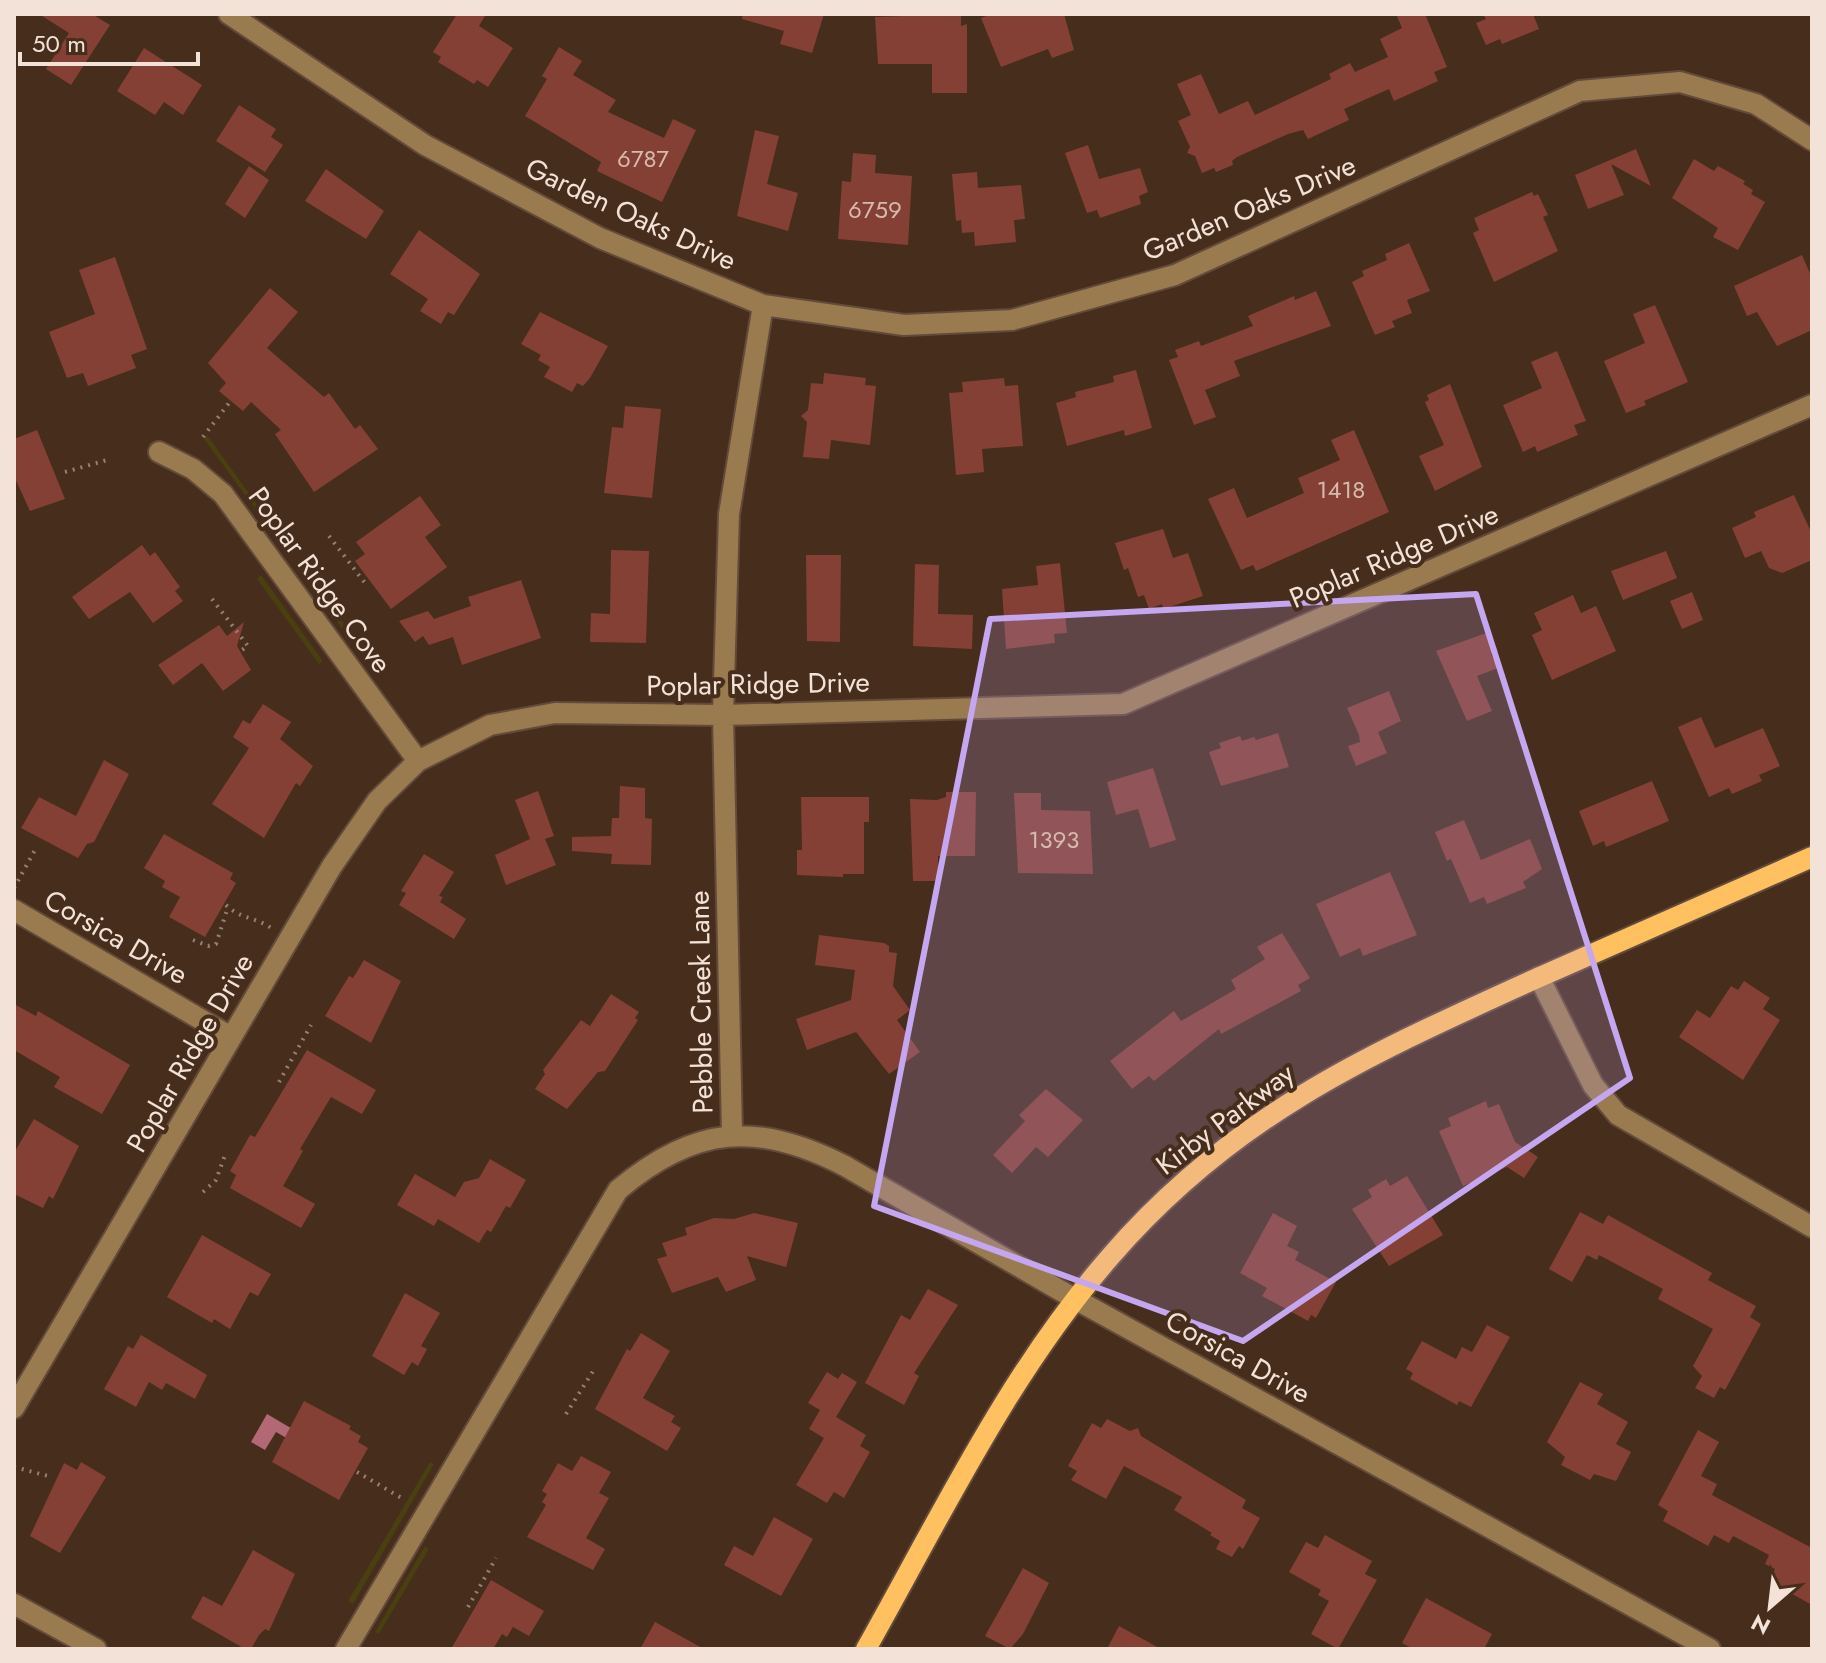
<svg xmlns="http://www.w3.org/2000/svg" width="1826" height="1663" viewBox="0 0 1826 1663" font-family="Jost,sans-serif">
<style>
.green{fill:#493f11}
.water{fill:#b36875}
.building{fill:#844034}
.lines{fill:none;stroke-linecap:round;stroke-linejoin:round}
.minor-casing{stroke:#634a3a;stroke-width:24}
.major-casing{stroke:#634a3a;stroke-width:24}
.path{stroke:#968072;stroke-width:4;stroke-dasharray:2 6;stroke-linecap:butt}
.minor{stroke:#997b4f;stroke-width:20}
.major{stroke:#ffc060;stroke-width:20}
.marked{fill:#c5a6f0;fill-opacity:0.2;stroke:#c5a6f0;stroke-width:6;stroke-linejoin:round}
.labels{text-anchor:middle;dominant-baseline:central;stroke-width:8;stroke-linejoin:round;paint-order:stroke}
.number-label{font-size:24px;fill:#d7baae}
.street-label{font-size:28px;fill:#f3e2d7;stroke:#472d1c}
</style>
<rect width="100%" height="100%" fill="#472d1c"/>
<!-- green -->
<path class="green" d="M207,435l72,100 -3,2 -72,-98z
M305,569l55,77 -3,3 -56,-77z
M261,575l62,86 -4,3 -62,-85z
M430,1462l4,2 -81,140 -5,-3z
M425,1546l4,3 -50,85 -4,-2z"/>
<!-- water -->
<path class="water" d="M267,1414l34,20 -6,9 -19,-11 -11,18 -14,-8z"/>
<!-- building -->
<path class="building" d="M39,14h53l18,11 -39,60 -25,-16 23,-36z
M457,14h29l-7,12 34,22 -25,39 -11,-7 -3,4 -36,-22 3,-5 -8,-5z
M743,14h81l-12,39 -32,-9 4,-13 -42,-12z
M961,14v12l6,-2v69h-35v-29h-54l-3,-47z
M992,14h72l10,36 -22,8 -4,-9 -47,18 -20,-49z
M1396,14h29l22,53 -13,5 4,9 -44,20 -5,-12 -45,20 5,11 -41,19 -5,-9 -15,4 -51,23 -5,4 1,4 -17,7 -2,-4 -12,5 -7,-17 -8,-3 3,-6 -12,-26 13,-6 -14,-31 24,-10 18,40 29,-13 7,14 76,-36 -2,-5 21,-11 5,9 33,-15 -8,-18 22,-11z
M1483,14h50l6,15 -37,15 -2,-5 -14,6 -10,-22 10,-4z
M559,47l23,14 -9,14 43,25 -8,12 56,26 9,-19 23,11 -34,72 -65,-31 4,-9 -76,-46 22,-37 -5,-3z
M144,48l58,37 -19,30 -19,-13 -9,13 -38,-24z
M239,105l37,24 -5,8 12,8 -18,27 -49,-31z
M755,130l24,6 -12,48 31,9 -10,38 -51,-15z
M1088,145l11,34 41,-11 8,24 -9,4 2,8 -41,14 -3,-8 -10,3 -22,-60z
M1636,149l15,37 -40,-22 13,31 -36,14 -13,-34z
M853,153l23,2 -1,18 37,3 -4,69 -70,-6 4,-58 9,1z
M1694,159l20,12 4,-5 27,15 -2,3 10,6 -2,4 14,8 -27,48 -25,-13 5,-9 -46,-30z
M249,166l20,14 -24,38 -20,-14z
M326,169l58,42 -18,28 -61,-38z
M977,172l1,16 43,-3 4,34 -11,1 2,22 -41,4 -1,-14 -12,1 -1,-13 -5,1 -4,-47z
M1532,192l2,4 4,-2 10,21 -5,2 15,34 -64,31 -21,-49 6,-3 -5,-12z
M419,230l61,44 -26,41 -6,-3 -7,12 -21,-13 8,-12 -38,-25z
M1409,243l21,48 -23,9 5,13 -20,8 3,6 -20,8 -23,-53 12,-6 -2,-5 25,-11 -2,-6z
M1802,255l10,23v52l-35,16 -20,-34 -10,4 -13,-30z
M115,257l32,92 -16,6 5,13 -48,18 -5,-13 -16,5 -18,-46 46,-18 -16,-44z
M270,288l28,24 -31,36 57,49 5,-4 26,36 5,-4 18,24 -64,43 -39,-58 6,-4 -30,-28 -8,9 -24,-20 7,-8 -18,-20z
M1316,291l15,35 -97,35 6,15 -35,14 11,27 -22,8 -25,-65 9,-3 -3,-7 24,-9 2,5 52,-20 -5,-10 46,-20 1,4z
M1655,305l33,77 -44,19 2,4 -20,8 -22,-52 41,-18 -12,-29z
M540,312l68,34 -18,32 -7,8 -6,-3 -5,9 -28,-15 6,-10 -12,-7 3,-5 -20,-11z
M1557,351l29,70 -12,4 4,10 -41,17 -2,-6 -12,6 -20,-47 39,-17 -11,-26z
M1136,370l16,58 -27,8 -1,-6 -57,16 -11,-43 20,-6 -1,-5 39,-10 -1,-6z
M824,373l42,5 -1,7 11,1 -6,59 -39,-5 -2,19 -26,-2 4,-35 -6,-6 7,-6 3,-27 12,1z
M1004,378l1,8 13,-1 5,61 -41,3 2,23 -28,3 -7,-82 14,-1 -1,-10z
M1450,384l32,83 -47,24 -16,-35 25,-11 -19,-43 4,-2 -2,-5z
M625,406l36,3 -9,89 -48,-5 8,-66 11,1z
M37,430l28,69 -35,12 -16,-35v-37z
M1354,430l35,82 -133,59 -3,-6 -12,5 -33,-71 26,-11 13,30 57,-25 -6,-15 42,-18 -9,-20z
M1794,495l18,39v26l-30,13 -13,-5 -8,-17 -16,7 -13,-30 24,-11 -2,-5z
M420,496l21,29 -16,12 22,30 -56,42 -36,-48 10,-7 -9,-12z
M1163,529l10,29 15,-5 15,43 -40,13 -1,-5 -13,5 -5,-14 -6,2 -10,-29 -4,2 -9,-27z
M142,545l8,11 5,-4 25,35 -5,4 8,10 -30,22 -23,-31 -41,27 -17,-22z
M611,550l38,1 -3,92 -56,-1 1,-29 19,1z
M1666,551l11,27 -54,22 -12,-29z
M806,555h35l-1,87 -33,-1z
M1060,563l7,70 -13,1 1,9 -49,6 -4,-60 36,-4 -2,-19z
M915,564l24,1 -1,49 35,1 -1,34 -59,-3z
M521,580l20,58 -79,27 -9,-28 -24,8 -6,-9 -8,6 -16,-21 29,-10 6,8 37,-13 -3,-9z
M1692,592l11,28 -21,9 -12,-28z
M1573,595l8,18 15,-7 20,45 -64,29 -20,-45 10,-5 -8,-17z
M244,622l-7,24 14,24 -28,21 -21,-28 -29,22 -15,-20 61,-40 8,11z
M1489,632l9,19 -7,3 7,14 -21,8 15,35 -25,10 -31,-70z
M1389,691l12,30 -23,11 9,21 -31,13 -8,-20 12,-4 -1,-7 -12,-27z
M263,704l28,18 -11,17 33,27 -13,20 -4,-3 -32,55 -52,-34 37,-56 -16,-11 10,-17 7,4z
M1701,717l14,31 48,-20 17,38 -21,9 3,6 -30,13 -3,-6 -20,9 -31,-70z
M1278,733l11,34 -68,19 -12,-34 12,-4 -2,-5 21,-7 2,5 12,-4 2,3z
M104,760l25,14 -35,68 -7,2 -9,14 -57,-30 18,-31 37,19z
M1153,768l23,72 -26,8 -12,-39 -22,6 -9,-33z
M1652,781l17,40 -63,26 -2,-6 -11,5 -14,-35z
M620,786l25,2v30l7,1 -1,46 -40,-1 1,-10 -40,-3v-14l39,-1 1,-18h7z
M538,791l16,45 -9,3 11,26 -50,20 -11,-30 35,-16 -15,-39z
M946,792h30l-1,64h-37v25h-25l-3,-82 27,1 9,-3z
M1014,793h27v17l49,1 3,63 -75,-1z
M801,797h68v25h-5v52h-21v3l-46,-2v-25h5z
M1464,820l17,40 49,-21 12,30 -19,13 3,6 -39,16 -3,-7 -14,6 -19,-44 -4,2 -12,-29z
M164,834l69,39 -3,6 6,4 -31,54 -36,-20 11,-20 -18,-10 3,-6 -21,-13z
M424,854l30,18 -15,24 4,1 -3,5 26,17 -12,20 -55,-34 7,-12 -5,-2z
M1390,872l27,63 -54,21 -3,-8 -20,9 -24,-53z
M1282,933l28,45 -12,7 3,6 -80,43 -2,-5 -65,52 -5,-5 -17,13 -22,-28 64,-50 7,10 55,-32 -5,-9 34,-21 -8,-12z
M819,935l65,8 5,3v6l8,1 -4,33 17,24 -13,10 23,32 -31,22 -33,-42 -49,18 -11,-31 55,-19 4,-30 -40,-5z
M364,960l37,21 -30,62 -46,-27 24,-40 4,2z
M1744,981l26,17 -7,11 17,11 -37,60 -64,-43 18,-27 13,8 21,-32 7,4z
M611,994l28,18 -4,6 3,2 -33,51 -7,1 -31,37 -32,-20 10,-15 -2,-4 38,-50 9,6z
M14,1004l22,12 2,-5 92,54 -28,49 -48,-27 6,-10 -46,-27z
M307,1050l69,40 -14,24 -31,-17 -31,52 3,2 -20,35 32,18 -14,24 -71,-40 6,-13 -6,-4 20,-36 5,2z
M1046,1089l37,31 -35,37 -12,-10 -24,26 -19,-18 32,-34 -6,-6z
M1486,1101l2,7 11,-4 16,38 23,15 -14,21 -17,-11 -44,19 -24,-55 12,-5 -3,-8z
M34,1119l45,27 -26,53 -4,-3 -6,12 -29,-14v-41z
M490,1159l36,21 -16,28 -4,-2 -15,26 -4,-2 -8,13 -41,-24 -4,7 -37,-21 18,-31 40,23 9,-15 15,-4z
M1407,1176l36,59 -54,31 -37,-57 20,-12 -4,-7 18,-11 4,7z
M1580,1212l23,12 5,-9 104,58 -4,7 48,26 -6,11 11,7 -36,66 -5,-3 -6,11 -19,-10 7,-12 -9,-10 20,-37 -55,-30 5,-10 -64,-34 -2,5 -10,-5 -15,27 -23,-13z
M754,1213l44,10 -12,44 -39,-11 9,24 -30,12 -8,-15 -46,16 -15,-34 10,-3 -5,-13 25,-8 -2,-7 29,-10 20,1z
M1273,1213l24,13 -10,20 12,6 -4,8 41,22 -20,36 -5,-3 -3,6 -46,-25 5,-8 -27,-15z
M202,1235l69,39 -13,22 -8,-4 -20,37 -16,-10 -2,4 -45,-26z
M928,1289l30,16 -44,68 5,3 -15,29 -39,-22 36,-68 9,5z
M405,1293l35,20 -19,33 6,3 -9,17 -6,-4 -8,13 -32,-19z
M1487,1325l23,12 -39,70 -12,-6 -2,4 -47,-26 3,-6 -7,-4 16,-28 34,18 6,-12 10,5z
M641,1333l29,18 -27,47 32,18 -4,6 10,6 -14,23 -72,-42 32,-60 3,2z
M141,1335l66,40 -12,24 -29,-16 -4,7 -13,-8 -13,25 -32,-18 24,-43 5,3z
M827,1372l11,7 4,-6 15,9 -21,35 30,18 -6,11 10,6 -26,46 -10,-6 -7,11 -31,-18 28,-47 -15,-9 11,-19 -12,-7z
M1580,1382l23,12 -6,10 31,18 -12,22 15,8 -15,29 -22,-7 -4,6 -29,-15 4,-8 -18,-15z
M304,1401l47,25 -2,3 12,7 -3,6 10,6 -29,52 -67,-38z
M1107,1419l23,12 8,-3 3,8 105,64 -4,8 18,10 -17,31 -4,-3 -7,11 -16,-8 4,-8 -10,-6 2,-2 -38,-23 8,-13 -58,-31 -18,33 -35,-19 6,-9 -9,-5 24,-43 9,5z
M1698,1430l21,12 -18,34 16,8 -5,11 100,53v57l-43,-24 6,-12 -10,-5 4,-9 -36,-19 -4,7 -15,-8 -6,11 -45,-25 5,-10 -10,-6z
M581,1456l30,16 -12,21 10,5 -23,40 19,11 -12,21 -66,-33 19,-32 -4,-3 5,-8 -5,-3 16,-28 14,8z
M81,1462l25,15 -46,76 -30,-17 34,-73 13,7z
M774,1517l39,22 -32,57 -57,-31 10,-19 19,10z
M1325,1535l47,26 -7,13 12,6 -39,69 -27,-15 18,-33 -11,-6 3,-5 -32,-18 17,-30 12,6z
M253,1550l42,24 -26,57 -4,-2 -6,6 -8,14h-6l-54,-31 12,-22 19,10z
M1023,1568l26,15 -26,51 -13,15 -25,-13z
M491,1580l53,31 -15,25 -16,-9 -6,10 -5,-3 -9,15h-42z
M1426,1598l66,36 -8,15h-71l-11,-6z
M655,1622l49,27h-64z
M1119,1626l42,23h-54z"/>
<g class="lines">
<!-- minor casing -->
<g class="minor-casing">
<path id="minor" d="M229,14l196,131 175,93 163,67 141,20 108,-5 163,-45 405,-184 100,-9 76,22 56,36
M159,452l34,17 30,25 195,267
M14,910l217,127
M1539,977l54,108 25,30 194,112
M732,1134l-9,-419 6,-201 34,-209
M14,1408l318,-542 45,-65 41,-40 72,-36 65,-12 168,2 400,-11 689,-299
M14,1604l82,45
M346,1649l272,-459c77,-65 139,-69 227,-24l230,133 635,350"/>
</g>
<!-- major casing -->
<g class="major-casing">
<path id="major" d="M866,1649c75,-133 143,-276 244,-392 120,-139 251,-199 414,-273 96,-43 192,-85 288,-127"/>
</g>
<!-- path -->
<path class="path" d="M203,437l26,-34
M65,472l42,-12
M329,536l36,47
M212,599l36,47 -6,4
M14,888l22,-40
M226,905c14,14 30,12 45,23
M193,940l15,6 8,-2 12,-37
M279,1082l32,-57
M203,1192l13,-12 9,-25
M566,1414l29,-46
M14,1467l38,10
M357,1472l48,28
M468,1607l28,-49"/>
<!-- minor -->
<use href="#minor" class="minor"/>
<!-- major -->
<use href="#major" class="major"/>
</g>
<!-- marked area -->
<path class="marked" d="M1476,594l154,484 -387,263 -369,-135 116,-587z"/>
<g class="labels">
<!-- number labels -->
<g class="number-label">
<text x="643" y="158">6787</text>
<text x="875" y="209">6759</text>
<text x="1341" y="489">1418</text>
<text x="1054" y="839">1393</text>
</g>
<!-- street labels -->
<g class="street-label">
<text transform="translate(1249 208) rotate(-23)">Garden Oaks Drive</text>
<text transform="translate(631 214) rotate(25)">Garden Oaks Drive</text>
<text transform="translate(1394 556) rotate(-23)">Poplar Ridge Drive</text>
<text transform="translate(320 580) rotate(54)">Poplar Ridge Cove</text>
<text transform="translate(758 684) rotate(-1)">Poplar Ridge Drive</text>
<text transform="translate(116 937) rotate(30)">Corsica Drive</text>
<text transform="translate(701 1002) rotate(-91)">Pebble Creek Lane</text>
<text transform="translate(190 1053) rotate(-60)">Poplar Ridge Drive</text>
<text transform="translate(1225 1119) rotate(-37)">Kirby Parkway</text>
<text transform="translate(1238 1357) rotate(29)">Corsica Drive</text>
</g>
</g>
<!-- border -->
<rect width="1826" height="1663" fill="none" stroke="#f3e2d7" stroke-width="32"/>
<!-- north arrow -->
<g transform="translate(1770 1607) rotate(208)" stroke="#472d1c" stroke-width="6" paint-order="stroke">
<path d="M0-6L14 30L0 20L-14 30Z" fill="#f3e2d7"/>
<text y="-12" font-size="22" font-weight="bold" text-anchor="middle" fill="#f3e2d7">N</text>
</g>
<!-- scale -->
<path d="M20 52v12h178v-12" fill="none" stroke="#f3e2d7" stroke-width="4"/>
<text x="32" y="52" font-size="24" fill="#f3e2d7" stroke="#472d1c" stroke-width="6" paint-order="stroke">50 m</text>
</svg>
